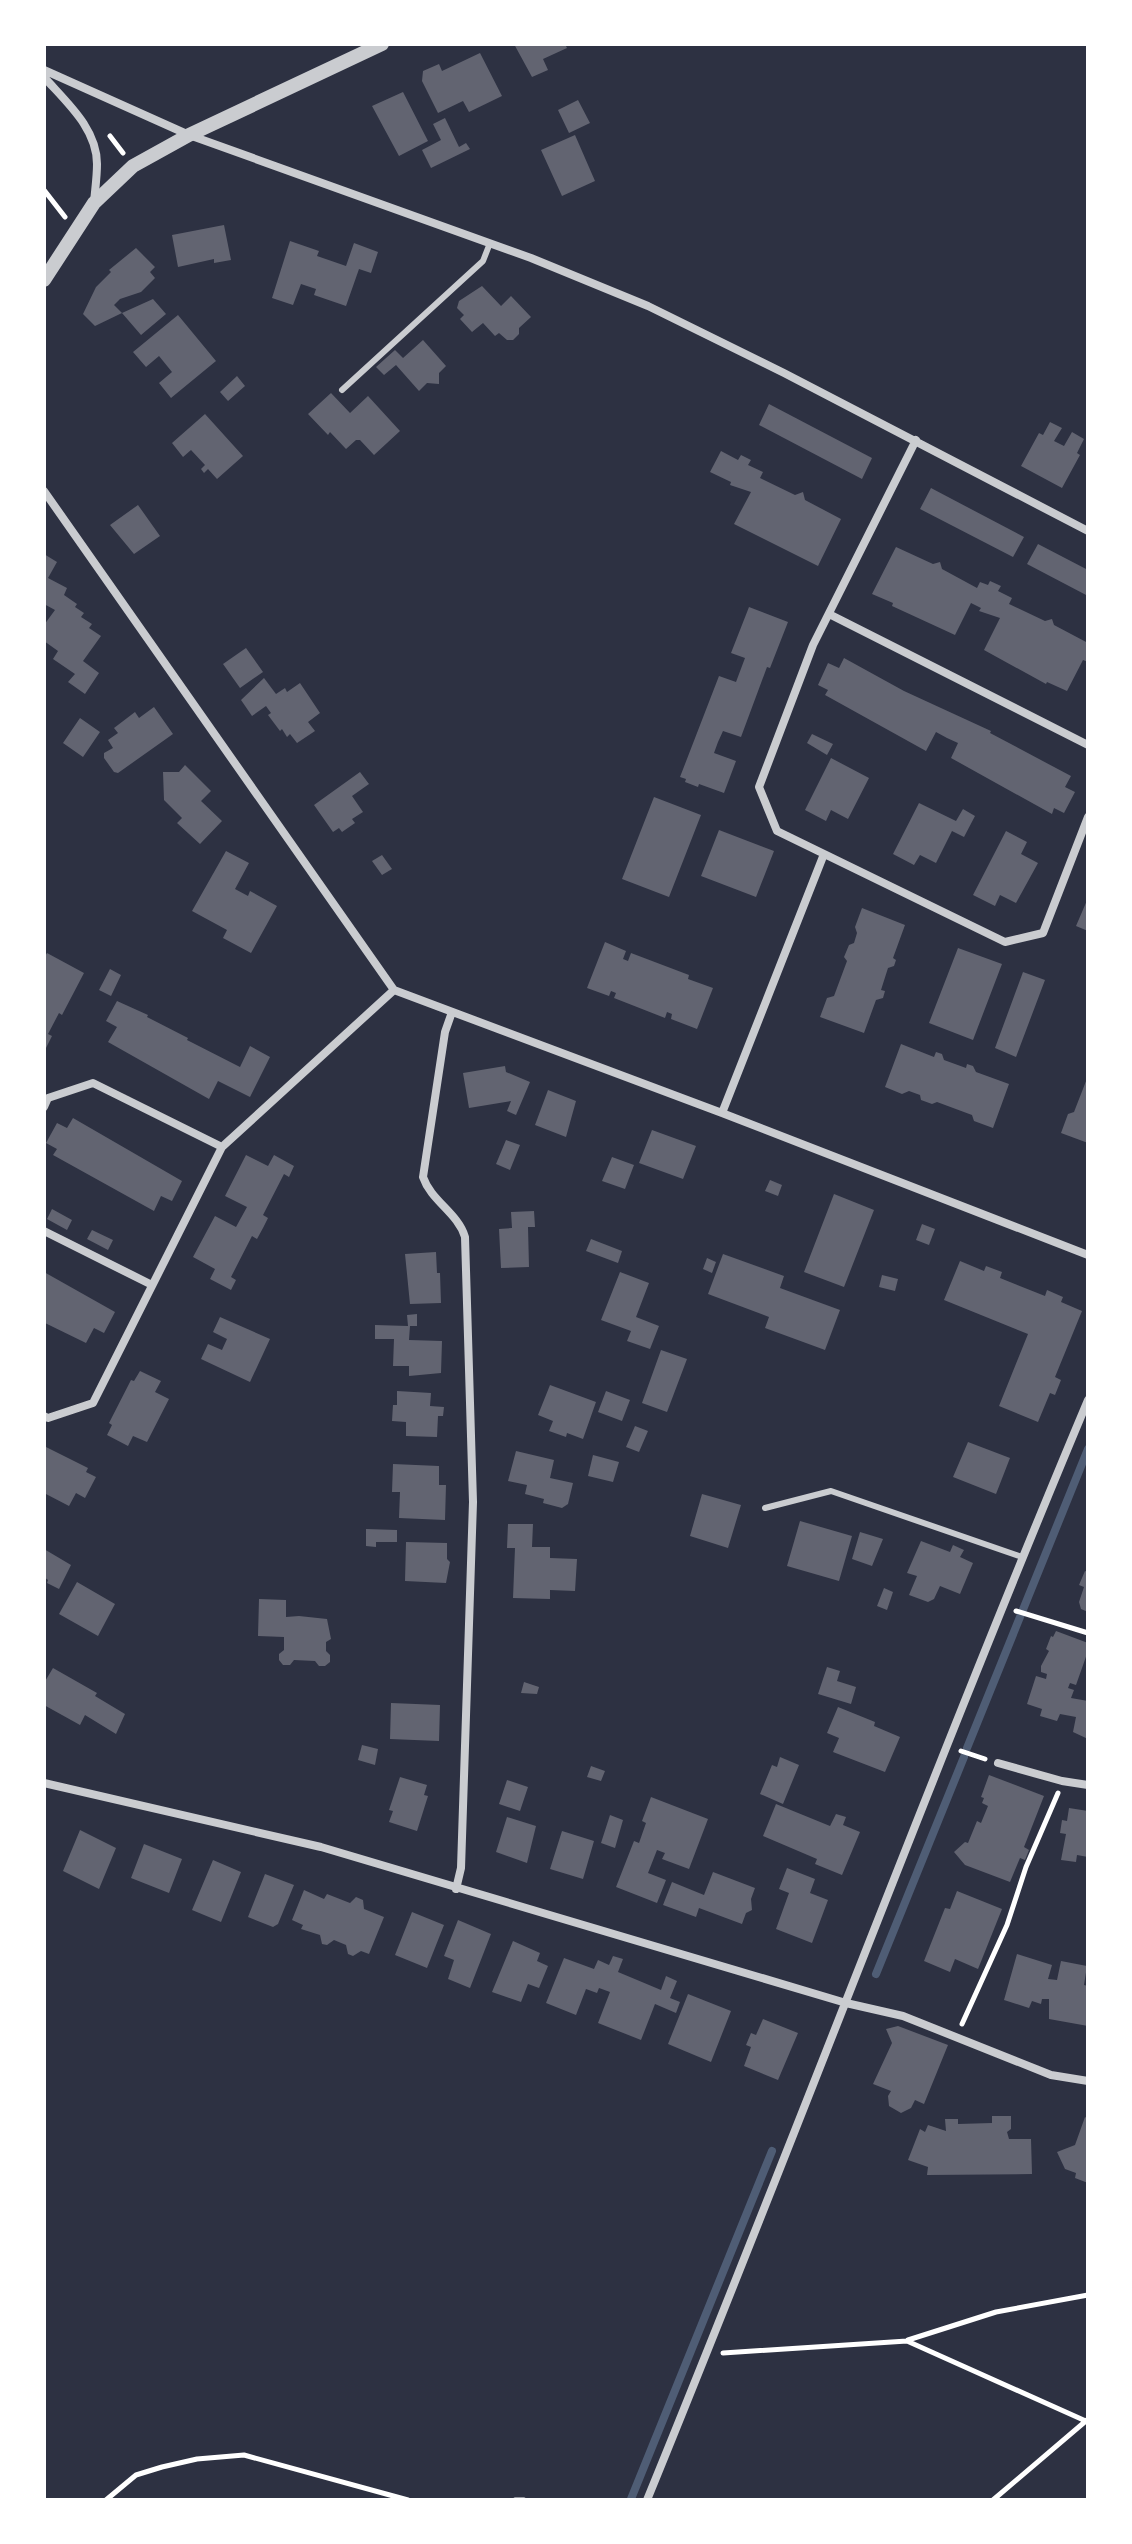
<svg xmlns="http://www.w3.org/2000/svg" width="1132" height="2544" viewBox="0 0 1132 2544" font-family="Figtree,sans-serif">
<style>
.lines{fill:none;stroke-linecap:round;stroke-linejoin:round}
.stream{stroke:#4f5d75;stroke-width:8}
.building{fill:#626471}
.path{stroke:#fff;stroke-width:5}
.service{stroke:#caccd0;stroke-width:6}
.minor{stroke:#caccd0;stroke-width:8}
.tertiary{stroke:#caccd0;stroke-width:14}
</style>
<rect width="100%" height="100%" fill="#2d3142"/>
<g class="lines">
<!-- stream -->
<path class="stream" d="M967,1748l121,-299
M876,1974l88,-217
M631,2499l141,-348"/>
</g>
<!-- building -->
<path class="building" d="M514,44h51l2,4 -24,11 5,11 -16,7z
M480,53l22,43 -33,16 -6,-11 -25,12 -16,-32 1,-10 16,-7 3,7z
M403,92l25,49 -29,15 -27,-50z
M578,100l12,23 -21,10 -11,-23z
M445,118l14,29 7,-4 4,6 -39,19 -9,-18 19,-10 -8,-16z
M575,135l20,46 -33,15 -21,-46z
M224,225l7,35 -17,3v-4l-36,8 -6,-32z
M290,241l29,10 -2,5 29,10 8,-23 24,9 -7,21 -12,-4 -13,37 -32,-11 2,-6 -15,-5 -8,21 -21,-7z
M136,248l19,19 -5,5 5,6 -14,14 -21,7 -6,6 8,8 31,-14 13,15 -25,21 -19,-22 -27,13 -12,-12 13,-27 15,-15 -2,-2z
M482,286l19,20 10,-10 20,21 -12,11v6l-6,6h-6l-8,-7 -4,3 -12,-13 -11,9 -12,-13 4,-4 -7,-7 2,-7z
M178,315l38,46 -45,37 -12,-15 13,-11 -13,-16 -13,11 -13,-15z
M423,340l23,26 -7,7v11l-12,-1 -8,8 -23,-26 -12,10 -8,-8 19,-17 8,8z
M237,376l8,10 -17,15 -8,-9z
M331,393l19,20 18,-17 32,35 -26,24 -14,-15h-4l-10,9 -16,-17 -2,3 -20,-21z
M769,404l103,54 -10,21 -103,-54z
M205,414l38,42 -26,23 -9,-10 -4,4 -3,-4 4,-4 -14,-15 -8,7 -11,-14z
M1050,422l12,6 -8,13 10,5 8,-14 12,7 -7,14 3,2 -18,33 -41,-22 18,-33 4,2z
M721,451l17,9 3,-5 10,5 -3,5 15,7 -3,6 35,17 8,-3 2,8 36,19 -23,47 -84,-42 17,-32 -21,-7 1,-3 -21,-10z
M931,488l93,49 -11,20 -93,-48z
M138,505l22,31 -26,18 -24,-29z
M1038,544l50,26v26l-61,-32z
M896,547l37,17 7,-2 2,7 35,19 3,-6 8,3 2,-4 11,5 -3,5 14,7 -3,6 36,17 7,-2 2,6 34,18v19l-5,-2 -16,31 -20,-9 -1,2 -62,-34 16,-32 -21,-7 2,-3 -10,-5 -16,32 -63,-29 1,-3 -21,-9z
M44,554l13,8 -9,16 19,10 -3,7 13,9 -2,3 9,6 -3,4 11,7 -3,4 12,8 -18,25 16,12 -14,21 -17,-12 7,-8 -22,-15 5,-8 -14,-10v-16l11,-15 -11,-6z
M749,607l39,15 -18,46 -3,-1 -26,70 -18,-6 -5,11 -4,11 22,8 -12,32 -25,-9 -1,3 -13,-5 1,-3 -6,-2 39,-101 17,6 9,-24 -14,-5z
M246,648l17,24 -23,16 -17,-24z
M844,658l60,33 87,40 -1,2 81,43 -6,11 10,5 -11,21 -10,-5 -2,6 -101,-56 7,-15 -11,-5 -11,-6 -10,19 -101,-56 3,-5 -10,-5 10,-22 11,5z
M264,678l12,16 9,-6 2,4 13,-9 20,30 -12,9 7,9 -18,12 -7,-9 -3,3 -5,-8 -2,2 -12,-16 3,-2 -5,-7 -14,10 -11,-16z
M154,707l19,27 -55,39 -4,-1 -10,-14v-5l9,-5 -5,-8 10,-7 -4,-5 21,-16 4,6z
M80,718l20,14 -17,25 -20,-14z
M812,734l21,10 -6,11 -20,-12z
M831,758l38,20 -21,41 -17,-9 -5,11 -21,-11z
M185,765l26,26 -10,10 21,20 -22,23 -23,-21 5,-5 -18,-18 -1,-28h16z
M360,772l9,12 -17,12 11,16 -11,7 3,4 -13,9 -3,-4 -6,4 -19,-27z
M654,797l47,18 -32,82 -47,-18z
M919,803l37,18 7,-12 12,7 -11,21 -12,-6 -16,32 -16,-8 -6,10 -21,-11z
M719,830l55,21 -18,46 -55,-21z
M1006,831l21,11 -6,12 17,9 -22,40 -16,-8 -5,11 -22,-11z
M226,851l23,12 -14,26 13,7 2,-5 27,15 -26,47 -28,-15 4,-8 -35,-19z
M382,855l10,14 -10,6 -10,-14z
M1088,898v33l-12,-5z
M862,908l43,17 -12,33 3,2 -2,6 -6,2 -7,22 4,1 -2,7 -7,2 -12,33 -44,-16 7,-19 7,-2 13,-35 -3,-4 5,-12 5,-2 3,-10 -2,-6z
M605,942l21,9 -3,8 5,2 3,-8 58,22 -1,4 25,9 -16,41 -26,-10 1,-5 -5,-2 -2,6 -51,-20 2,-5 -5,-2 -2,5 -22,-8z
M958,948l44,16 -29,76 -44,-17z
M47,953l37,20 -22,42 -3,-2 -11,21 4,2 -8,16v-94z
M110,969l11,6 -10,21 -12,-6z
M1023,972l22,8 -29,77 -21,-9z
M117,1001l31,14 -1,2 41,21 -1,2 53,27 10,-21 20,11 -20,40 -32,-16 -9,18 -101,-57 9,-15 -11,-6z
M901,1044l33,13 2,-5 6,2 2,6 22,8 1,-4 6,2 3,6 33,12 -16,44 -19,-7 -2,-6 -35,-13 -5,2 -11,-4 -1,-5 -11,-4 -7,3 -17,-7z
M505,1066l1,6 24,10 -14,33 -9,-4 4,-10 -42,7 -6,-35z
M1088,1076v67l-27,-10 7,-19 6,-2z
M548,1090l28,11 -10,36 -31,-12z
M73,1118l109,63 -10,20 -11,-5 -7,15 -101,-56 4,-6 -11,-6 11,-20 10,5z
M652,1130l44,16 -13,33 -44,-16z
M506,1140l14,5 -10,25 -14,-6z
M246,1155l22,11 6,-11 20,11 -5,11 -5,-3 -21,41 5,3 -5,10 -6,11 -5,-3 -21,41 5,3 -5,10 -21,-11 5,-10 -22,-12 22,-41 21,11 11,-20 -22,-11z
M612,1157l22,8 -9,24 -23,-8z
M770,1180l12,5 -4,11 -13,-5z
M834,1194l40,16 -30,77 -40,-15z
M52,1209l20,11 -5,10 -20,-11z
M534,1211l1,16h-7l1,40 -28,1 -2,-39 13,-1 -1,-16z
M922,1224l13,5 -6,16 -13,-5z
M92,1230l21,10 -5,10 -21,-11z
M591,1239l31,12 -4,12 -32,-12z
M436,1252l1,21h3l1,30 -31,1 -5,-50z
M723,1254l61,22 -4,12 60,22 -15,40 -60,-22 4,-11 -61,-23z
M707,1258l9,4 -4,11 -9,-4z
M960,1261l24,10 2,-5 16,6 -2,6 45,18 2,-6 16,7 -2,5 21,9 -27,66 6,3 -6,15 -5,-2 -12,29 -39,-16 29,-72 -84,-34z
M44,1272l71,40 -11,21 -10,-5 -8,15 -41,-20z
M620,1272l29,11 -13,34 23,9 -9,23 -23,-8 4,-10 -30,-11z
M882,1275l16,4 -3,12 -16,-4z
M417,1314v12h-9h2l-1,14 33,1 -1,32 -32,3v-10h-16l1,-27h-19v-14l33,1 -1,-11z
M220,1317l50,22 -20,43 -49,-23 7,-15 14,6 5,-11 -14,-7z
M661,1350l26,9 -20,53 -25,-9z
M140,1371l21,10 -6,11 14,7 -22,43 -14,-6 -5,10 -21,-11 5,-10 -3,-2 22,-43 3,1z
M550,1385l46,17 -13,37 -16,-6 -1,4 -17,-6 4,-10 -15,-6z
M397,1391l34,2 -1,13 14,1 -1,9h-5l-1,21 -31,-1v-14l-14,-1 1,-16h4z
M606,1391l24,9 -8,21 -24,-9z
M635,1426l13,5 -9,21 -13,-5z
M968,1442l42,16 -14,36 -43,-17z
M44,1446l44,22 -2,4 10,5 -11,21 -9,-5 -7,13 -25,-13z
M516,1451l38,9 -4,18 23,5 -5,21 -6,4 -19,-5 1,-4 -19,-5 2,-9 -19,-4z
M593,1455l26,7 -6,20 -25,-6z
M393,1464l46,2v19h7l-1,35 -46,-2 1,-26h-8z
M702,1494l39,11 -13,43 -38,-12z
M800,1521l52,15 -13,45 -52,-15z
M508,1524h25l-1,23h18v11l27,1 -2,32 -25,-1v9l-37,-1 2,-50h-8z
M366,1529l31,1v12h-21v5l-10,-1z
M860,1532l23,7 -11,27 -20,-7z
M921,1541l29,11 3,-7 11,5 -4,7 13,6 -13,31 -20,-8 -6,13 -6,3 -19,-7 8,-19 -10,-3z
M406,1542l41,1v16l3,3 -4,21 -41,-2z
M44,1549l27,16 -12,24 -12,-6 1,-3 -4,-3z
M1085,1571l3,1v40l-7,-3 -2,-7 5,-15 -5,-2z
M77,1582l38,22 -17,32 -39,-22z
M884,1588l9,4 -6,18 -10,-4z
M259,1599l27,1v17l13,-1 28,3 4,20 -5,3v9l4,4v7l-5,4h-6l-4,-5 -21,-1 -4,5h-7l-4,-5v-6l5,-4v-13l-26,-1z
M1056,1631l32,12v8l-12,34 -6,-2 -2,5 6,2 -3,8 17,3v38l-15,-7 3,-15 -16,-3 -3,7 -17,-5 2,-7 -15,-5 9,-28 10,3 1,-5 -6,-2v-6l8,-15 -3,-2 5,-13 2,1z
M827,1667l13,4 -3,10 19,6 -5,17 -33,-10z
M53,1668l44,25 -2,3 30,18 -9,20 -31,-19 -5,10 -36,-20v-22z
M524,1682l15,5 -2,7 -16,-1z
M391,1703l49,2 -1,36 -49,-2z
M838,1707l37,15 -1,4 26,11 -15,35 -52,-20 6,-14 -12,-5z
M362,1745l16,4 -3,16 -17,-5z
M780,1757l19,8 -16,39 -23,-10 12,-29 5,2z
M591,1766l14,5 -4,10 -14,-4z
M989,1775l55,21 -20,51 5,3 -4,10 -5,-2 -10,24 -45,-17 -11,-13 11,-10 3,1 9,-22 4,2 7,-17 -6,-3 2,-5 -3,-1z
M400,1777l27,8 -3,10 4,1 -11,35 -28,-9 4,-11 -4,-1z
M507,1780l21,7 -8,24 -21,-7z
M651,1797l57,22 -19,50 -27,-10 3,-6 -8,-3 -9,23 18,7 -9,23 -41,-16 18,-46 5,2 7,-20 -4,-2z
M776,1804l54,22 6,-12 10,3 -3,8 17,7 -18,43 -27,-11 2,-5 -54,-23z
M1069,1808l19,3v46l-11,-2 -1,7 -15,-2 5,-26 -6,-1 2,-13 5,1z
M610,1815l13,5 -8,28 -14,-5z
M507,1817l29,9 -9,37 -31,-11z
M80,1830l36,18 -17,41 -36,-18z
M562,1831l32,10 -11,38 -33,-10z
M144,1844l38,15 -13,34 -38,-15z
M213,1860l28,12 -20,50 -29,-12z
M787,1868l28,11 -5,14 18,7 -16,43 -36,-14 13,-36 -10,-4z
M713,1872l42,16 -4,11 1,11 -6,3 -4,11 -43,-16 -3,9 -33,-12 9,-23 32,13z
M265,1874l29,11 -16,39 -5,3 -25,-10z
M304,1890l20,9 3,-5 23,9 6,-6 7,3 1,9 20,8 -15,37 -8,-3 -8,5 -5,-2 -2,-9 -12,-5 -7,5 -5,-1 -2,-9 -19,-6 2,-4 -11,-5z
M957,1891l45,18 -24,60 -23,-10 -5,13 -26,-11 21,-53 5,1z
M412,1912l32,13 -17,43 -32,-13z
M458,1920l33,14 -21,54 -22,-9 6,-19 -10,-4z
M513,1941l27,12 -3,8 11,5 -9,22 -11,-4 -7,18 -29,-10z
M1017,1954l35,11 -4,14 9,1 4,-19 26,5 -3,19 4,1v40l-39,-7v-20h-7l-1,5 -9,-3 -3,7 -25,-8z
M613,1956l10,3 -5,13 43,18 5,-14 11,5 -7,17 10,4 -4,11 -21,-9 -14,36 -43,-17 12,-31 -11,-4 -2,5 -11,-4 -10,26 -30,-12 18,-45 30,11 4,-9 11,5z
M688,1994l43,17 -20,51 -43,-18z
M763,2019l35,14 -20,47 -34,-14 7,-19 -5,-2 5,-12 5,2z
M898,2026l50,19 -24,59 -9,-4 -4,8 -10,5 -12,-7 -1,-10 3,-5 -18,-7 19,-41 -6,-14z
M992,2116h19v13l-4,3 2,7h22l1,35 -105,1 1,-8 -20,-7 12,-31 5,3 3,-7 18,6 -1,-12h13v5l34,-1z
M1085,2117l3,2v64l-13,-5 1,-5 -11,-4 -8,-17 18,-7z"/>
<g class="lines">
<!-- path -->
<path class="path" d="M110,136l13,17
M44,190l21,27
M1016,1611l72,22
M961,1751l24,8
M962,2024l45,-99 19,-58 32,-74
M908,2340l88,-28 92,-17
M723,2353l184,-12 181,81
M106,2500l30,-25 26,-8 35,-8 47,-4 164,45
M515,2500h9
M993,2500l94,-80"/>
<!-- service -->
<path class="service" d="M342,390l141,-129 7,-18
M765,1508l66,-17 191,66"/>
<!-- minor -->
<path class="minor" d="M44,70l145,65 342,123 117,48 136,67 304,158
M44,77c22,25 53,51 53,87 0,13 -2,26 -3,39
M916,440l-103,205 -54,142 18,44 228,111 38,-9 45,-116
M44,491l350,499 328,123 366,142
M829,614l259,131
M452,1012l-7,20 -22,145c8,24 35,36 42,60l8,265 -12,366 -5,21
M44,1107l4,-9 45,-15 129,64
M722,1113l102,-259
M44,1231l108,54
M44,1416l4,2 45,-15 129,-256 172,-157
M998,1763l64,18 26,4
M44,1783l277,64 525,156 57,13 148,59 37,6
M647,2500c150,-366 288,-736 441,-1100"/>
<!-- tertiary -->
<path class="tertiary" d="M44,280l50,-77 39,-37 56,-31 193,-91"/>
</g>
<!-- border -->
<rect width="1132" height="2544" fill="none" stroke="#ffffff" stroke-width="92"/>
</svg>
